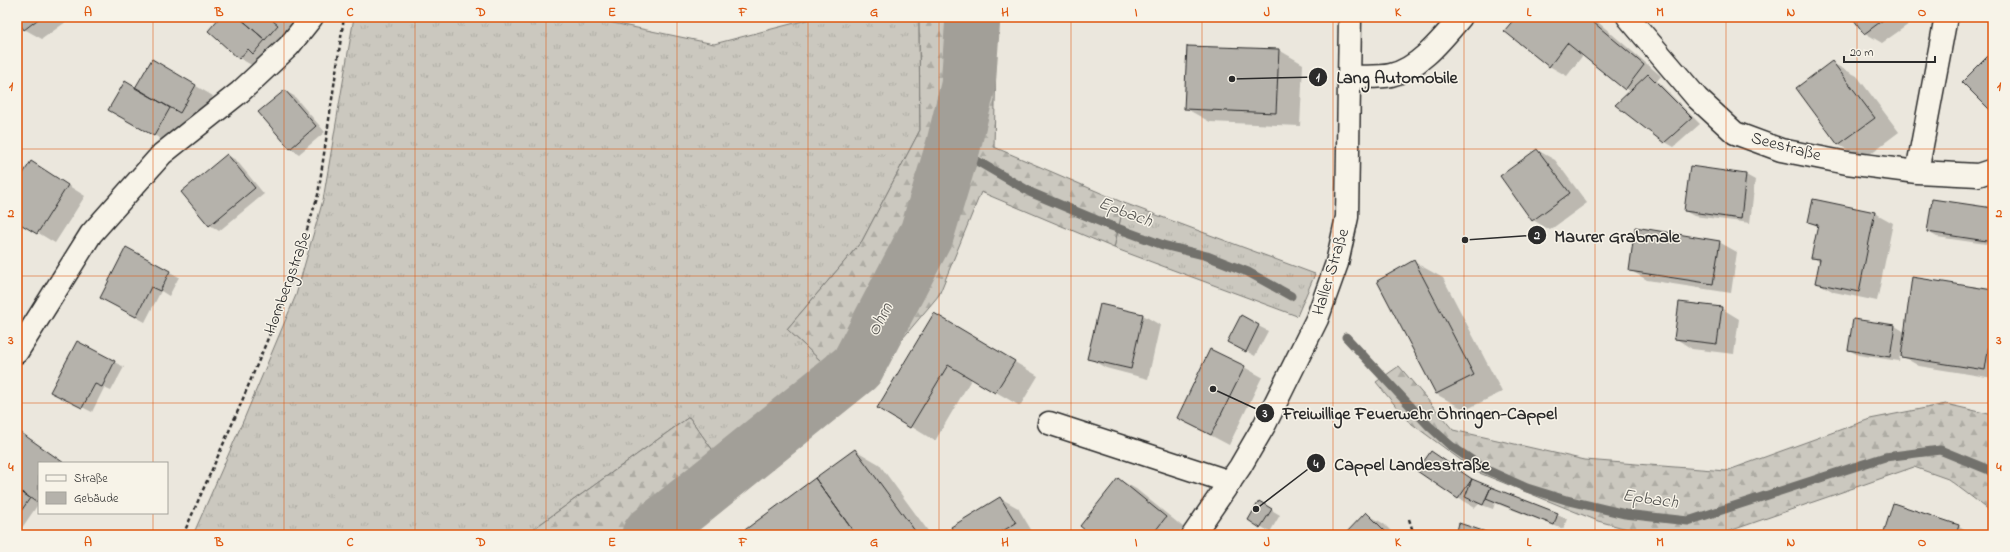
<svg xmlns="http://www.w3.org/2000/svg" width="2010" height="552" viewBox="0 0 2010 552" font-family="'Indie Flower',sans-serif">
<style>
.grass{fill:url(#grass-tufts);stroke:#7b7a75}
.forest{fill:url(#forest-firs);stroke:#7b7a75}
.shadow{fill:#0003}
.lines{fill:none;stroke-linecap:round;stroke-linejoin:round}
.stream{stroke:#72716c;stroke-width:9}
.river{stroke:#a29f98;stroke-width:55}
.building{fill:#b5b2ab;stroke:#2b2b2b}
.minor-casing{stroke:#2b2b2b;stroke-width:25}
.major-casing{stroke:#2b2b2b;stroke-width:25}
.path{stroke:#2b2b2b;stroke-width:2.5;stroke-dasharray:4 3;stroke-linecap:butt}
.minor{stroke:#f7f3e8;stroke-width:22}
.major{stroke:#f7f3e8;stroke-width:22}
.grid{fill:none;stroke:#df570e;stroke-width:1;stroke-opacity:0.55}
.labels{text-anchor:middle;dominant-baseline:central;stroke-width:3;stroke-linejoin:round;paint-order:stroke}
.street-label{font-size:17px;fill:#2b2b2b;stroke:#f7f3e8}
.water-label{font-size:18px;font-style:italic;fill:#555451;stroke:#f7f3e8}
.leader{fill:none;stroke:#2b2b2b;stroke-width:1.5}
.callout-dot{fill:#2b2b2b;stroke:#f7f3e8;stroke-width:1.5}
.mark-label{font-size:12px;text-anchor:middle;font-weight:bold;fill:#fff}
.callout-label{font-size:18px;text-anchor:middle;font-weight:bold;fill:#2b2b2b;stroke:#f7f3e8;stroke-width:3;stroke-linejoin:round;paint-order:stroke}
.neatline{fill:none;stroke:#df570e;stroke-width:1.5}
.grid-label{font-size:13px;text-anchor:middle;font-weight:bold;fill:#df570e}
</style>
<defs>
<pattern id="grass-tufts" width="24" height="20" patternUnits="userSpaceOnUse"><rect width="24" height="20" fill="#cbc8bf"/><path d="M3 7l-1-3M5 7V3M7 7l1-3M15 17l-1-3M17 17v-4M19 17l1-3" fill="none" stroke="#aeaca4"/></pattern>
<pattern id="forest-firs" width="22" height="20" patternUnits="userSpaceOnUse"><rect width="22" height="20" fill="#cbc8bf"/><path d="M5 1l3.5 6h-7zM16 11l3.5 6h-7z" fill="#aeaca4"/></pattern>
</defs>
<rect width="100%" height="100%" fill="#ebe7dd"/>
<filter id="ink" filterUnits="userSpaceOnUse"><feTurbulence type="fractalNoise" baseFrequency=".025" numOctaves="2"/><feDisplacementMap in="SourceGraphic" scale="8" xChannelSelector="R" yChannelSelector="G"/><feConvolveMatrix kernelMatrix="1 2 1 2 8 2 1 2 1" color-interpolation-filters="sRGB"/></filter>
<g filter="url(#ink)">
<!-- grass -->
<path class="grass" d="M354,17h230l130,27 104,-27h101l1,113 -58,111 -75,88 69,65 -117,93 -50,-70 -164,118h-332l51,-116 52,-124 27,-95z
M1124,203l191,71 -18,42 -183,-68z"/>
<!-- forest -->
<path class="forest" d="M919,17h78l-3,130 130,56 -10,45 -133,-56 -42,103 -83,99 -69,-65 75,-88 58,-111z
M1399,366l54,64 132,30 141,11 144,-52 76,-15 47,11v98l-45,-34 -34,-12 -196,68h-69l-51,-14 -121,-49 -69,-51 -32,-39z
M689,417l50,70 -57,48h-157z"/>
<!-- shadow -->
<path class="shadow" d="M17,17h51l2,2 -28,20 -18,-10z
M222,17h72l10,9 -40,46 -25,-14z
M1517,17h75l69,59 -4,5 43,43 -26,23 -9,-5 -34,-50 -48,-37 -16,21 -18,-10z
M1853,17h66l-37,26 -17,-10z
M1279,50l24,14 -3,62 -90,-4 -25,-14z
M152,60l61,36 -15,27 -10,-6 -17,28 -61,-36 26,-20z
M1832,63l25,13 42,56 -36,27 -24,-14 -42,-56z
M285,91l9,5 31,36 -26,22 -9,-6z
M1537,150l18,10 32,43 -37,27 -17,-10z
M227,155l9,5 28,34 -45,37 -9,-6 -28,-33z
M31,162l54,34 -30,47 -38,-23v-35z
M1691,167l55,8 9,5 -5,43 -56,-7 -9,-5z
M1813,200l62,13 18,10 -16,78 -43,-9 -18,-10 4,-20 -8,-5 7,-30 -10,-5z
M1993,209v36l-56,-8 -9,-5z
M1719,242l18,10 -6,41 -84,-13 -17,-10z
M126,249l53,28 -10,19 -8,-5 -16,31 -35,-19z
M1414,262l29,16 59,114 -37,18 -29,-16z
M1993,291v87l-74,-12 -19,-11 -1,6 -41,-6 -9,-5 46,-24 10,6z
M1721,308l18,11 -5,35 -42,-5 -17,-11z
M1143,315l17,10 -12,54 -42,-11 -18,-10z
M1241,317l27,14 -13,25 -18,-10z
M958,328l80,48 -18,30 -48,-28 -37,63 -56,-34z
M77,343l47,24 -13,24 -7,-3 -12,24 -32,-16z
M1244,367l18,10 -33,68 -51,-27z
M20,433l44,30h-25v40l-22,32v-98z
M855,450l24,14 52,71h-192z
M1431,452l47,31 89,36 -4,10 -68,-26 -2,6 -14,-5 -4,4 -17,-10z
M1118,479l18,10 47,38 -6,8h-84z
M1000,498l18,10 15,25 -3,2h-73z
M1260,503l20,12 -10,17 -20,-12z
M1893,505l66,21 16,9h-91z
M1367,514l17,10 11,11h-49z"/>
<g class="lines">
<!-- stream -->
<path class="stream" d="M953,147l79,46 74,31 57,21 44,11 41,16 43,24
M1346,337l83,89 22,20 34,23 42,19 39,12 59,14 63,7 197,-64 55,-7 49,20 4,4"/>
<!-- river -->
<path class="river" d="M649,535l208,-168 70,-134 26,-86 15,-61 5,-69"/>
</g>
<!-- building -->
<path class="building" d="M17,17h24l-17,13 -7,-10z
M220,17h19l26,23 -12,14 -5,-5 -9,10 -31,-28z
M239,17h37l-3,4 5,4 -13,15z
M1516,17h71l57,48 -19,25 -58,-47 -18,24 -45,-36z
M1852,17h35l-23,17z
M1187,46l92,3 -3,64 -92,-4z
M1993,51v62l-31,-31z
M152,59l44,26 -16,28 -45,-25z
M1832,61l43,57 -37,27 -42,-57z
M1648,74l44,44 -28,25 -49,-38z
M125,81l45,27 -16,28 -46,-26z
M285,90l31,36 -26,23 -32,-37z
M1537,149l33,44 -38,28 -32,-45z
M227,154l28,34 -46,38 -28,-34z
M31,161l37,24 -31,49 -20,-12v-39z
M1690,166l56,8 -5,45 -57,-8z
M1813,199l62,13 -16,80 -44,-9 5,-24 -9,-1 7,-33 -10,-3z
M1932,199l61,9v34l-66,-10z
M1635,227l85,14 -7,43 -84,-13z
M126,247l44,24 -10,20 -9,-4 -15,30 -36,-19z
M1414,260l60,115 -38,19 -59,-113z
M1912,277l81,13v28l-8,52 -84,-13z
M1679,302l43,5 -5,37 -43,-5z
M1100,304l43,10 -12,55 -44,-10z
M934,313l81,48 -20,32 -47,-28 -38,63 -33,-20z
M1241,315l18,10 -13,27 -19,-10z
M1853,319l42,6 -5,32 -42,-7z
M77,341l38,20 -13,26 -7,-3 -13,24 -32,-16z
M1210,349l35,17 -34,69 -34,-17z
M20,432l44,31h-25v35l-3,4 -19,-13v-54z
M855,449l63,86h-62l-41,-57z
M1431,451l41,28 -14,20 -41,-28z
M815,478l41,57h-118z
M1118,478l48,39 -14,18h-61l-11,-9z
M1472,479l19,8 -8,18 -18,-8z
M1491,487l67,26 -4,12 -68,-27z
M17,489l13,9 -13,19z
M1000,497l16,26 -20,12h-41l-4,-8z
M1259,501l13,8 -12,19 -12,-8z
M1893,503l66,22 -3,10h-73z
M1366,512l23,23h-45z
M1459,523l36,12h-39z"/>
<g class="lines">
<!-- minor casing -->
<g class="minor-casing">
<path id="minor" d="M1628,17l69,81 38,35 46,17 66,13 70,9 61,3 15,-5
M1348,77c13,-1 30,1 43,-2 28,-6 52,-37 70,-58
M1917,172l29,-155
M17,352l74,-118 71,-80 78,-62 49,-46 23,-29
M1049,423l181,59"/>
</g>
<!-- major casing -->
<g class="major-casing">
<path id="major" d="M1193,535l47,-68 25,-43 52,-105 20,-56 10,-46 3,-200"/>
</g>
<!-- path -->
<path class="path" d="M1409,519l5,16
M183,535l54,-122 51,-123 30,-95 26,-178"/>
<!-- minor -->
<use href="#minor" class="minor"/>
<!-- major -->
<use href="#major" class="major"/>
</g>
</g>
<!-- grid -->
<path class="grid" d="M153,17v446M284,17v518M415,17v518M546,17v518M677,17v518M808,17v518M939,17v518M1071,17v518M1202,17v518M1333,17v518M1464,17v518M1595,17v518M1726,17v518M1857,17v518M17,149h1976M17,276h1976M17,403h1976M153,513v22"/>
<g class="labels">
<!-- street labels -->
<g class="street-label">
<text transform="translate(1786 147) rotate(15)">Seestraße</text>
<text transform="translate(1331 272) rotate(-73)">Haller Straße</text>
<text transform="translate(288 283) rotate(-70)">Hornbergstraße</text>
</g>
<!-- water labels -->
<g class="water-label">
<text transform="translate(1125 213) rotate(21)">Epbach</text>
<text transform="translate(881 320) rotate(-63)">Ohrn</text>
<text transform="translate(1650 500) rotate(8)">Epbach</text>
</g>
</g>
<!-- callouts -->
<path class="leader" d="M1232 79L1318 77M1465 240L1537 235M1213 389L1265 413M1256 509L1316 463"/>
<g class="callout-dot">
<circle cx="1232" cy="79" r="4"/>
<circle cx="1465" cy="240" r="4"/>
<circle cx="1213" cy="389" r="4"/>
<circle cx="1256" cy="509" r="4"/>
<circle cx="1318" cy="77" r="10"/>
<circle cx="1537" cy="235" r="10"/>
<circle cx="1265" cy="413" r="10"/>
<circle cx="1316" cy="463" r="10"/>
</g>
<g class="mark-label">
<text x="1318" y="81">1</text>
<text x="1537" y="239">2</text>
<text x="1265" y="417">3</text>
<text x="1316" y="468">4</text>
</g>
<g class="callout-label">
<text x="1397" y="83">Lang Automobile</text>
<text x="1617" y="242">Maurer Grabmale</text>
<text x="1420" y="419">Freiwillige Feuerwehr Öhringen-Cappel</text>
<text x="1412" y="470">Cappel Landesstraße</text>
</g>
<!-- margin -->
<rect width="2010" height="552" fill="none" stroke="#f7f3e8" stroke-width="44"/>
<!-- legend -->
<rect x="38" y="462" width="130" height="52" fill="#f7f3e8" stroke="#a5a39c"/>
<rect x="46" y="475" width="20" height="6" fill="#f7f3e8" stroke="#a5a39c"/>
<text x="74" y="482" font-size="12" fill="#2b2b2b">Straße</text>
<rect x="46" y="492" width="20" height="12" fill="#b5b2ab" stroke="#a5a39c"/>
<text x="74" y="502" font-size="12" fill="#2b2b2b">Gebäude</text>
<!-- scale -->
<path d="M1844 56v6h91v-6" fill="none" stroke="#2b2b2b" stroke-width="2"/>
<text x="1850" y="56" font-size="12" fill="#2b2b2b" stroke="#f7f3e8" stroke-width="3" paint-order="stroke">20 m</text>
<rect x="22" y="22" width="1966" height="508" class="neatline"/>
<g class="grid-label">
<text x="88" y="16">A</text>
<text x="219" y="16">B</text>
<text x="350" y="16">C</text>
<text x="481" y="16">D</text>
<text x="612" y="16">E</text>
<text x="743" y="16">F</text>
<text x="874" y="16">G</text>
<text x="1005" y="16">H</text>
<text x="1136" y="16">I</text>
<text x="1267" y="16">J</text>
<text x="1398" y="16">K</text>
<text x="1529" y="16">L</text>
<text x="1660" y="16">M</text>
<text x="1791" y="16">N</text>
<text x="1922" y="16">O</text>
<text x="11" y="90">1</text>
<text x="1999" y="90">1</text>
<text x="11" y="217">2</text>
<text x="1999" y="217">2</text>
<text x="11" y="344">3</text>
<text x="1999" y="344">3</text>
<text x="11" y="471">4</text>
<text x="1999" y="471">4</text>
<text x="88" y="546">A</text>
<text x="219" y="546">B</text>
<text x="350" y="546">C</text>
<text x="481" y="546">D</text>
<text x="612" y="546">E</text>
<text x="743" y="546">F</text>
<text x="874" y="546">G</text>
<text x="1005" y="546">H</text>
<text x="1136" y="546">I</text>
<text x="1267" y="546">J</text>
<text x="1398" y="546">K</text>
<text x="1529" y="546">L</text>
<text x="1660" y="546">M</text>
<text x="1791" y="546">N</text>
<text x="1922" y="546">O</text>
</g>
</svg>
